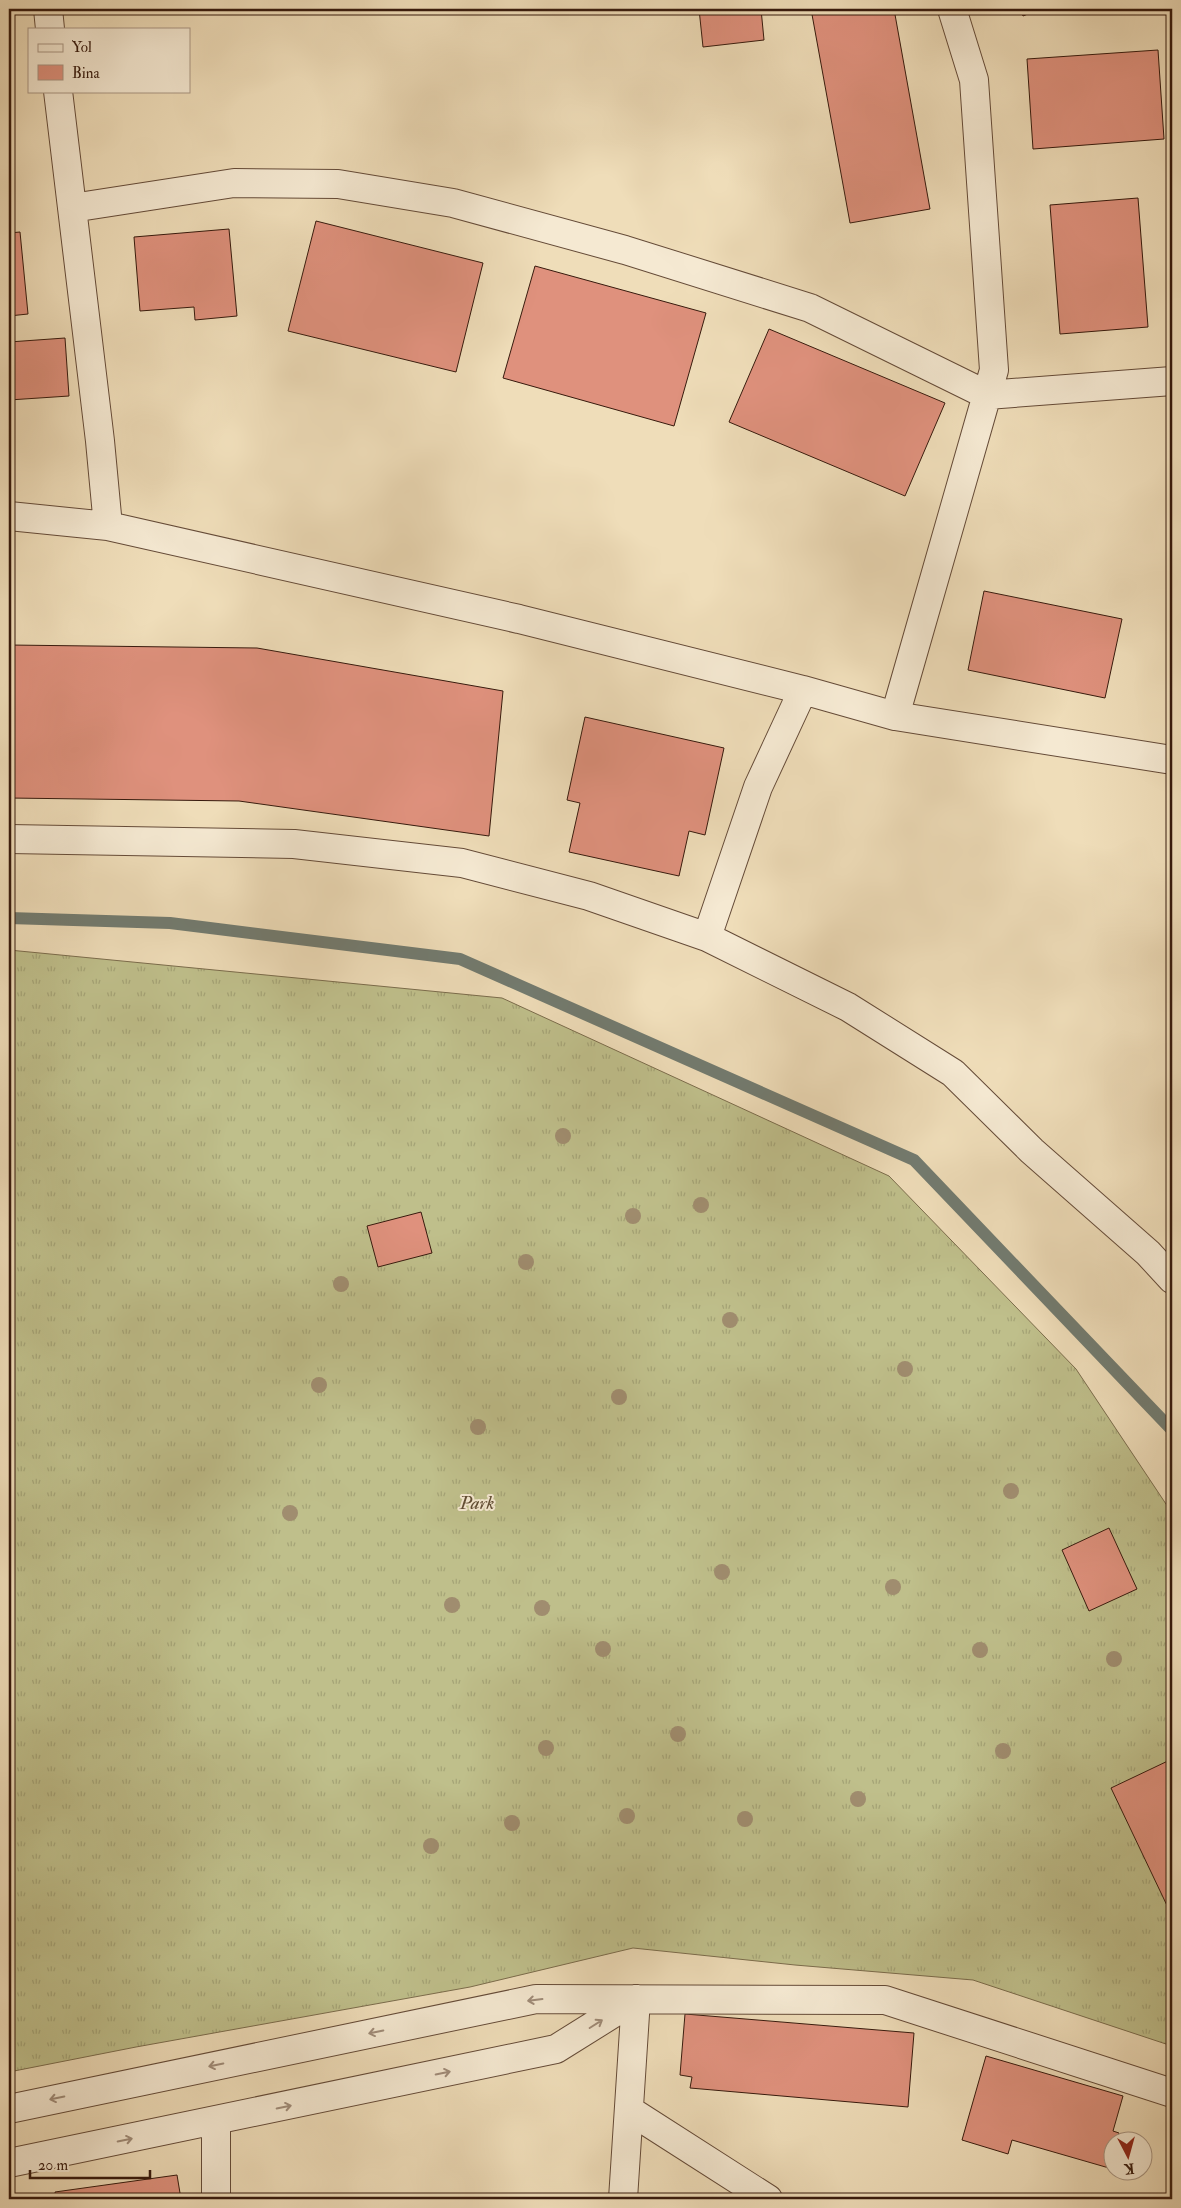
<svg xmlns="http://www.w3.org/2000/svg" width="1181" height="2208" viewBox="0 0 1181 2208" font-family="'IM FELL Double Pica',serif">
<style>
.grass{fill:url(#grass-tufts);stroke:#7b6c4c}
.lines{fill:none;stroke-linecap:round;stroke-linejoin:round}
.stream{stroke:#727b70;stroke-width:12}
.building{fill:#df917d;stroke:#371a0d}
.minor-casing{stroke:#654b38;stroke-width:30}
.minor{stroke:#f5e9d2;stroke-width:28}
.tree{fill:#a08d6f}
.oneway{stroke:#a08c79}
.labels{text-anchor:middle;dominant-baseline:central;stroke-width:4;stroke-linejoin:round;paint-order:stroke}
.park-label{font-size:19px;font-style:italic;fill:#604c33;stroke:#f5e9d2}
</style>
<defs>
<pattern id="grass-tufts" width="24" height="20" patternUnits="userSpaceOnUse" patternTransform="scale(1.25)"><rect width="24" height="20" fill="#bfbf8b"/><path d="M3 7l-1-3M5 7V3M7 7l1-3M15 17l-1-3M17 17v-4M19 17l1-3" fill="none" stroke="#a5a477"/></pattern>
</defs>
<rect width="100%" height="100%" fill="#efddb9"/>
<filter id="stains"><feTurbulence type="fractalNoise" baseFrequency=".004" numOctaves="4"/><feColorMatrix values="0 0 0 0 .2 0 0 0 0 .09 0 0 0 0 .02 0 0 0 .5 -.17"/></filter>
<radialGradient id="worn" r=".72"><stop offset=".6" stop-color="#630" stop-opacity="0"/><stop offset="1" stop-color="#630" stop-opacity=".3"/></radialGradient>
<!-- grass -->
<path class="grass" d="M9,950l493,48 387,178 187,193 96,144v533l-199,-66 -178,-15 -162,-17 -163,39 -334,60 -127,25z"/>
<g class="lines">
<!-- stream -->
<path class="stream" d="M9,918l161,5 290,36 454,201 258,270"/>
</g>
<!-- building -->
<path class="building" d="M699,9h62l3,31 -61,7z
M811,9h83l36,200 -80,14z
M1020,9h20l-17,7z
M1158,50l6,89 -131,10 -6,-90z
M1138,198l10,129 -88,7 -10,-129z
M316,221l167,42 -27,109 -168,-41z
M229,229l8,87 -42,4 -1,-13 -54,4 -6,-74z
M20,232l8,82 -19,2v-83z
M535,266l171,47 -32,113 -171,-48z
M769,329l176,74 -40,93 -176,-74z
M65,338l4,58 -60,4v-58z
M984,591l138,28 -17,79 -137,-28z
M9,645l248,3 246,43 -14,145 -250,-35 -230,-3z
M585,717l139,31 -19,87 -16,-4 -10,45 -110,-24 11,-49 -13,-3z
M421,1212l11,41 -54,14 -11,-41z
M1109,1528l28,61 -48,22 -27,-61z
M1172,1759v157l-61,-128z
M685,2014l229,19 -6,74 -218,-19 2,-11 -12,-2z
M986,2056l137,40 -10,35 6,2 -2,7h-3v14l-5,14 -97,-28 -4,14 -46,-14z
M177,2175l4,24h-125l-1,-7z"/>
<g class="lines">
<!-- minor casing -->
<g class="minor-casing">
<path id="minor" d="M48,9l2,20
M58,91l42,350 8,85
M72,208l162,-25 104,1 115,19 172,47 185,58 177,87 185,-14
M9,516l99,10 411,93 284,71 92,26 277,44
M895,716l99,-346 -20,-290 -22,-71
M9,839l285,5 168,19 127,33 118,41 141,70 105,66 79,78 116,102 24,26
M707,937l51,-150 45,-97
M9,2109l527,-110 349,1 287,93
M629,2110l139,89
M216,2121v78
M9,2163l547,-114 80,-50
M623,2199l13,-200"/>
</g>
<!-- minor -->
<use href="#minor" class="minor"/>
</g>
<!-- trees -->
<g class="tree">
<circle cx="563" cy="1136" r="8"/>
<circle cx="701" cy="1205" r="8"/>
<circle cx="633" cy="1216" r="8"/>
<circle cx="526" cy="1262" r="8"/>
<circle cx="341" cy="1284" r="8"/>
<circle cx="730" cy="1320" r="8"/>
<circle cx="905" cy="1369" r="8"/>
<circle cx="319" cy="1385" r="8"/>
<circle cx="619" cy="1397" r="8"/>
<circle cx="478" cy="1427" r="8"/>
<circle cx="1011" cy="1491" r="8"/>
<circle cx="290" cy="1513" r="8"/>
<circle cx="722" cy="1572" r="8"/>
<circle cx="893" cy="1587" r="8"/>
<circle cx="452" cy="1605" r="8"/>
<circle cx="542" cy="1608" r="8"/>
<circle cx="603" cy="1649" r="8"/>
<circle cx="980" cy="1650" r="8"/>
<circle cx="1114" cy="1659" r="8"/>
<circle cx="678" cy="1734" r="8"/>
<circle cx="546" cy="1748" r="8"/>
<circle cx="1003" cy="1751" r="8"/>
<circle cx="858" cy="1799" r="8"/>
<circle cx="627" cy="1816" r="8"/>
<circle cx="745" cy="1819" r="8"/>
<circle cx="512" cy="1823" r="8"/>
<circle cx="431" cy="1846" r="8"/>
</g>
<!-- one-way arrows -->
<defs><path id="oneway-shaft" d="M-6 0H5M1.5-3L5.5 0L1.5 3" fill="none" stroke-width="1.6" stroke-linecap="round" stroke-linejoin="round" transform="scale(1.25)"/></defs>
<g class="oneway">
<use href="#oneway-shaft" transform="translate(535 2000) rotate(173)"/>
<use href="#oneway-shaft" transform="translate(596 2024) rotate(-32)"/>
<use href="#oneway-shaft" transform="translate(376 2032) rotate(168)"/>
<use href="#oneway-shaft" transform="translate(216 2065) rotate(168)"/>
<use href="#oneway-shaft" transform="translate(443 2073) rotate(-12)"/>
<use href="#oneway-shaft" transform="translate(57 2098) rotate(168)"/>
<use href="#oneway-shaft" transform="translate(284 2107) rotate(-12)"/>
<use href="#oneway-shaft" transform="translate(125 2140) rotate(-12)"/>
</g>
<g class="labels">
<!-- park labels -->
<g class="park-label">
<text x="477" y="1503">Park</text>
</g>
</g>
<!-- margin -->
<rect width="1181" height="2208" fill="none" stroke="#efddb9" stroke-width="30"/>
<rect x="10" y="10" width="1161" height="2188" fill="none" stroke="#371a0d" stroke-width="2.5"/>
<rect x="15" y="15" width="1151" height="2178" fill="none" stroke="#371a0d"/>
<!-- legend -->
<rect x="28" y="28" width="162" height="65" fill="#f5e9d2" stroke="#a99683"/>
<rect x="38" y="44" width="25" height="8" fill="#f5e9d2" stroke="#a99683"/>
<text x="72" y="52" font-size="15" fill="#371a0d">Yol</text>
<rect x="38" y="65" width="25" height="15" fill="#df917d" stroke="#a99683"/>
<text x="72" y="78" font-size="15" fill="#371a0d">Bina</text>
<!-- north arrow -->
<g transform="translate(1128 2156) rotate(174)"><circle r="24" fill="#f5e9d2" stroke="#a99683"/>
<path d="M0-4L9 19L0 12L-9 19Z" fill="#8f2418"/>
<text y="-8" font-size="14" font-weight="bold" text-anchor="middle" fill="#371a0d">K</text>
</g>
<!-- scale -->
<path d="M30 2170v8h120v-8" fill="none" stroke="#371a0d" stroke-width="2.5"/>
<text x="38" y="2170" font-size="15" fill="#371a0d" stroke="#f5e9d2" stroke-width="4" paint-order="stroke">20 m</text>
<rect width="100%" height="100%" filter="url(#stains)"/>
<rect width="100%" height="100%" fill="url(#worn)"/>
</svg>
